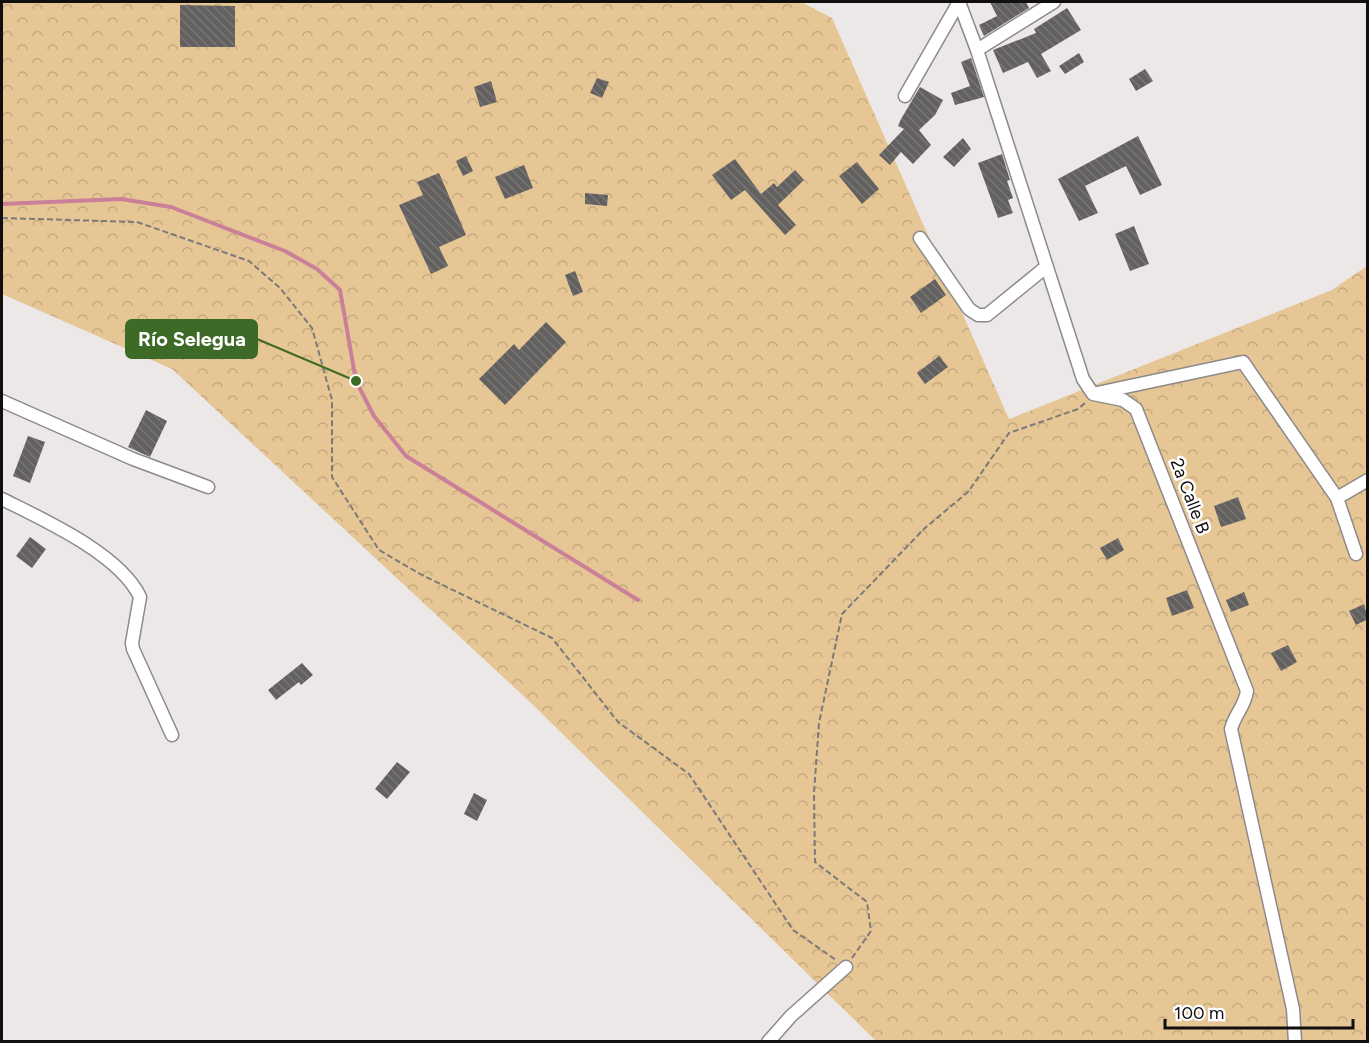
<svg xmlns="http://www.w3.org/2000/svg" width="1369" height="1043" viewBox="0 0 1369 1043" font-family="Figtree,sans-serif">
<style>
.forest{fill:url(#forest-crowns)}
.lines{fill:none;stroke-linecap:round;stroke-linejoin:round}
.stream{stroke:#ca8098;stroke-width:4}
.building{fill:url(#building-back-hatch)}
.minor-casing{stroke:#8d8a89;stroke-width:15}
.path{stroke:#7c7a79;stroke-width:2;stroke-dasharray:6 3;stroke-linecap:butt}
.minor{stroke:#fff;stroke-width:12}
.labels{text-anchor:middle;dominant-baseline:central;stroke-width:5;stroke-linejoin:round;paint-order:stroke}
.street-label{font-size:18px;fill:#100f0e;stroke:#fff}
.leader{fill:none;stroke:#3e6a27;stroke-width:2}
.callout-dot{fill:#3e6a27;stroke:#fff;stroke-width:2}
.callout{fill:#3e6a27;stroke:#3e6a27;stroke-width:2}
.callout-label{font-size:20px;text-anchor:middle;font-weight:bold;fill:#fff}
</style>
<defs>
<pattern id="forest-crowns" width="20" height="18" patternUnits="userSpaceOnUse" patternTransform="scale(1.5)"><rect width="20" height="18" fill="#e7c695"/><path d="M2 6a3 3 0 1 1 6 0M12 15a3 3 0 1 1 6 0" fill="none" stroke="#c5a97f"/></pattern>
<pattern id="building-back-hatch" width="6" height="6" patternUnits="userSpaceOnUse" patternTransform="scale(1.5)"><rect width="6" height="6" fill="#63615f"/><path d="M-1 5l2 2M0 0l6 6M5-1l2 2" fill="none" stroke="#787675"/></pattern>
</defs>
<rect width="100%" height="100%" fill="#ebe8e7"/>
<!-- forest -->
<path class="forest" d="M2,2h799l31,16 177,401 323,-129 35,-24v775h-491l-345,-338 -359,-334 -170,-75z"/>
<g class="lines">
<!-- stream -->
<path class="stream" d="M2,204l119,-5 50,8 114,44 32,18 23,21 16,91 18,35 32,40 232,144"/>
</g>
<!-- building -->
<path class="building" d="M990,2h36l3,6 -45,28 -5,-11 18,-9z
M180,5l55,1v41h-55z
M1067,8l14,22 -40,24 10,17 -14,7 -9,-16 -25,11 -10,-23 43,-17 -2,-4z
M1079,53l5,9 -19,12 -6,-8z
M971,58l13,39 -29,8 -4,-12 19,-7 -9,-24z
M1145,69l8,12 -17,10 -7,-12z
M597,78l12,4 -7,16 -12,-5z
M491,81l6,21 -17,5 -6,-20z
M920,87l23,13 -8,15 -16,15 12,15 -18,19 -12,-12 -11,13 -11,-10 25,-26 -6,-3 3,-7z
M1138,136l24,49 -22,10 -14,-29 -41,20 13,27 -19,8 -21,-42z
M963,138l8,11 -17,18 -11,-10z
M1002,154l8,26 -3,1 6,17 -5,2 5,13 -15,5 -20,-55z
M466,156l7,15 -10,5 -7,-15z
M735,159l26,35 13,-11 3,4 18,-17 9,10 -26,25 18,20 -11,10 -40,-45 -14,10 -19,-25z
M857,162l22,27 -17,15 -23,-28z
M524,165l9,23 -28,11 -10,-22z
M439,173l27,62 -27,12 9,19 -17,8 -32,-69 24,-10 -6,-13z
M585,193l23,2 -1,11 -22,-2z
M1134,226l15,38 -19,7 -15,-37z
M575,271l8,21 -10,4 -8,-21z
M935,279l11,16 -25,18 -11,-16z
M546,322l20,20 -61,63 -26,-26 35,-35 5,6z
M939,356l9,11 -23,17 -8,-11z
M146,410l21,11 -17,36 -22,-10z
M28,436l17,6 -15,41 -17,-7z
M1238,497l8,22 -25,8 -7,-21z
M30,537l16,12 -14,19 -16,-12z
M1118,538l6,12 -17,10 -7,-12z
M1187,590l7,18 -22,8 -6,-18z
M1244,592l5,13 -18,7 -5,-12z
M1364,604l4,15 -12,6 -7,-14z
M1288,645l9,17 -16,9 -10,-18z
M302,663l11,12 -12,10 -2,-3 -23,18 -8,-10z
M397,762l13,10 -23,27 -12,-10z
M474,793l13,7 -10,21 -13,-7z"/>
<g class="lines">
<!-- minor casing -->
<g class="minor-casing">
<path id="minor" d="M959,2l18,48 106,329 10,15 30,6 13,9 111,282c-2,15 -12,23 -16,38l62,280 2,33
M977,50l77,-48
M905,96l54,-94
M920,238l49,71 9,6h9l59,-48
M1097,393l146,-31 94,136 19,56
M2,401l131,58 75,28
M1337,498l31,-18
M2,499c40,20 118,55 138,98l-8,46 1,6 39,86
M768,1042l23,-26 55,-49"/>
</g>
<!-- path -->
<path class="path" d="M2,218l135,4 112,39 31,27 32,40 20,72v77l47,73 43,25 130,63 66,84 71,52 104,156 43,30
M852,958l19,-27 -4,-29 -52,-40 -1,-69 5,-70 23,-109 83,-86 43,-36 41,-59 69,-24 7,-6"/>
<!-- minor -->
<use href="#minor" class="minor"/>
</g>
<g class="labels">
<!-- street labels -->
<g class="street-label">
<text transform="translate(1190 496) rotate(69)">2a Calle B</text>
</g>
</g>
<!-- callouts -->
<path class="leader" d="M356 381L257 339"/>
<circle class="callout-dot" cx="356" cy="381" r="6"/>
<rect class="callout" x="126" y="320" width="131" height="38" rx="6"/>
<g class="callout-label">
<text x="192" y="346">Río Selegua</text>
</g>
<!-- border -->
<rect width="1369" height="1043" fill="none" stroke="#100f0e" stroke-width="6"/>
<!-- scale -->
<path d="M1165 1019v9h188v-9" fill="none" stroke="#100f0e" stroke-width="3"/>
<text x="1174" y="1019" font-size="18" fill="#100f0e" stroke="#ffffff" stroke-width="4.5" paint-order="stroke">100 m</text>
</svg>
